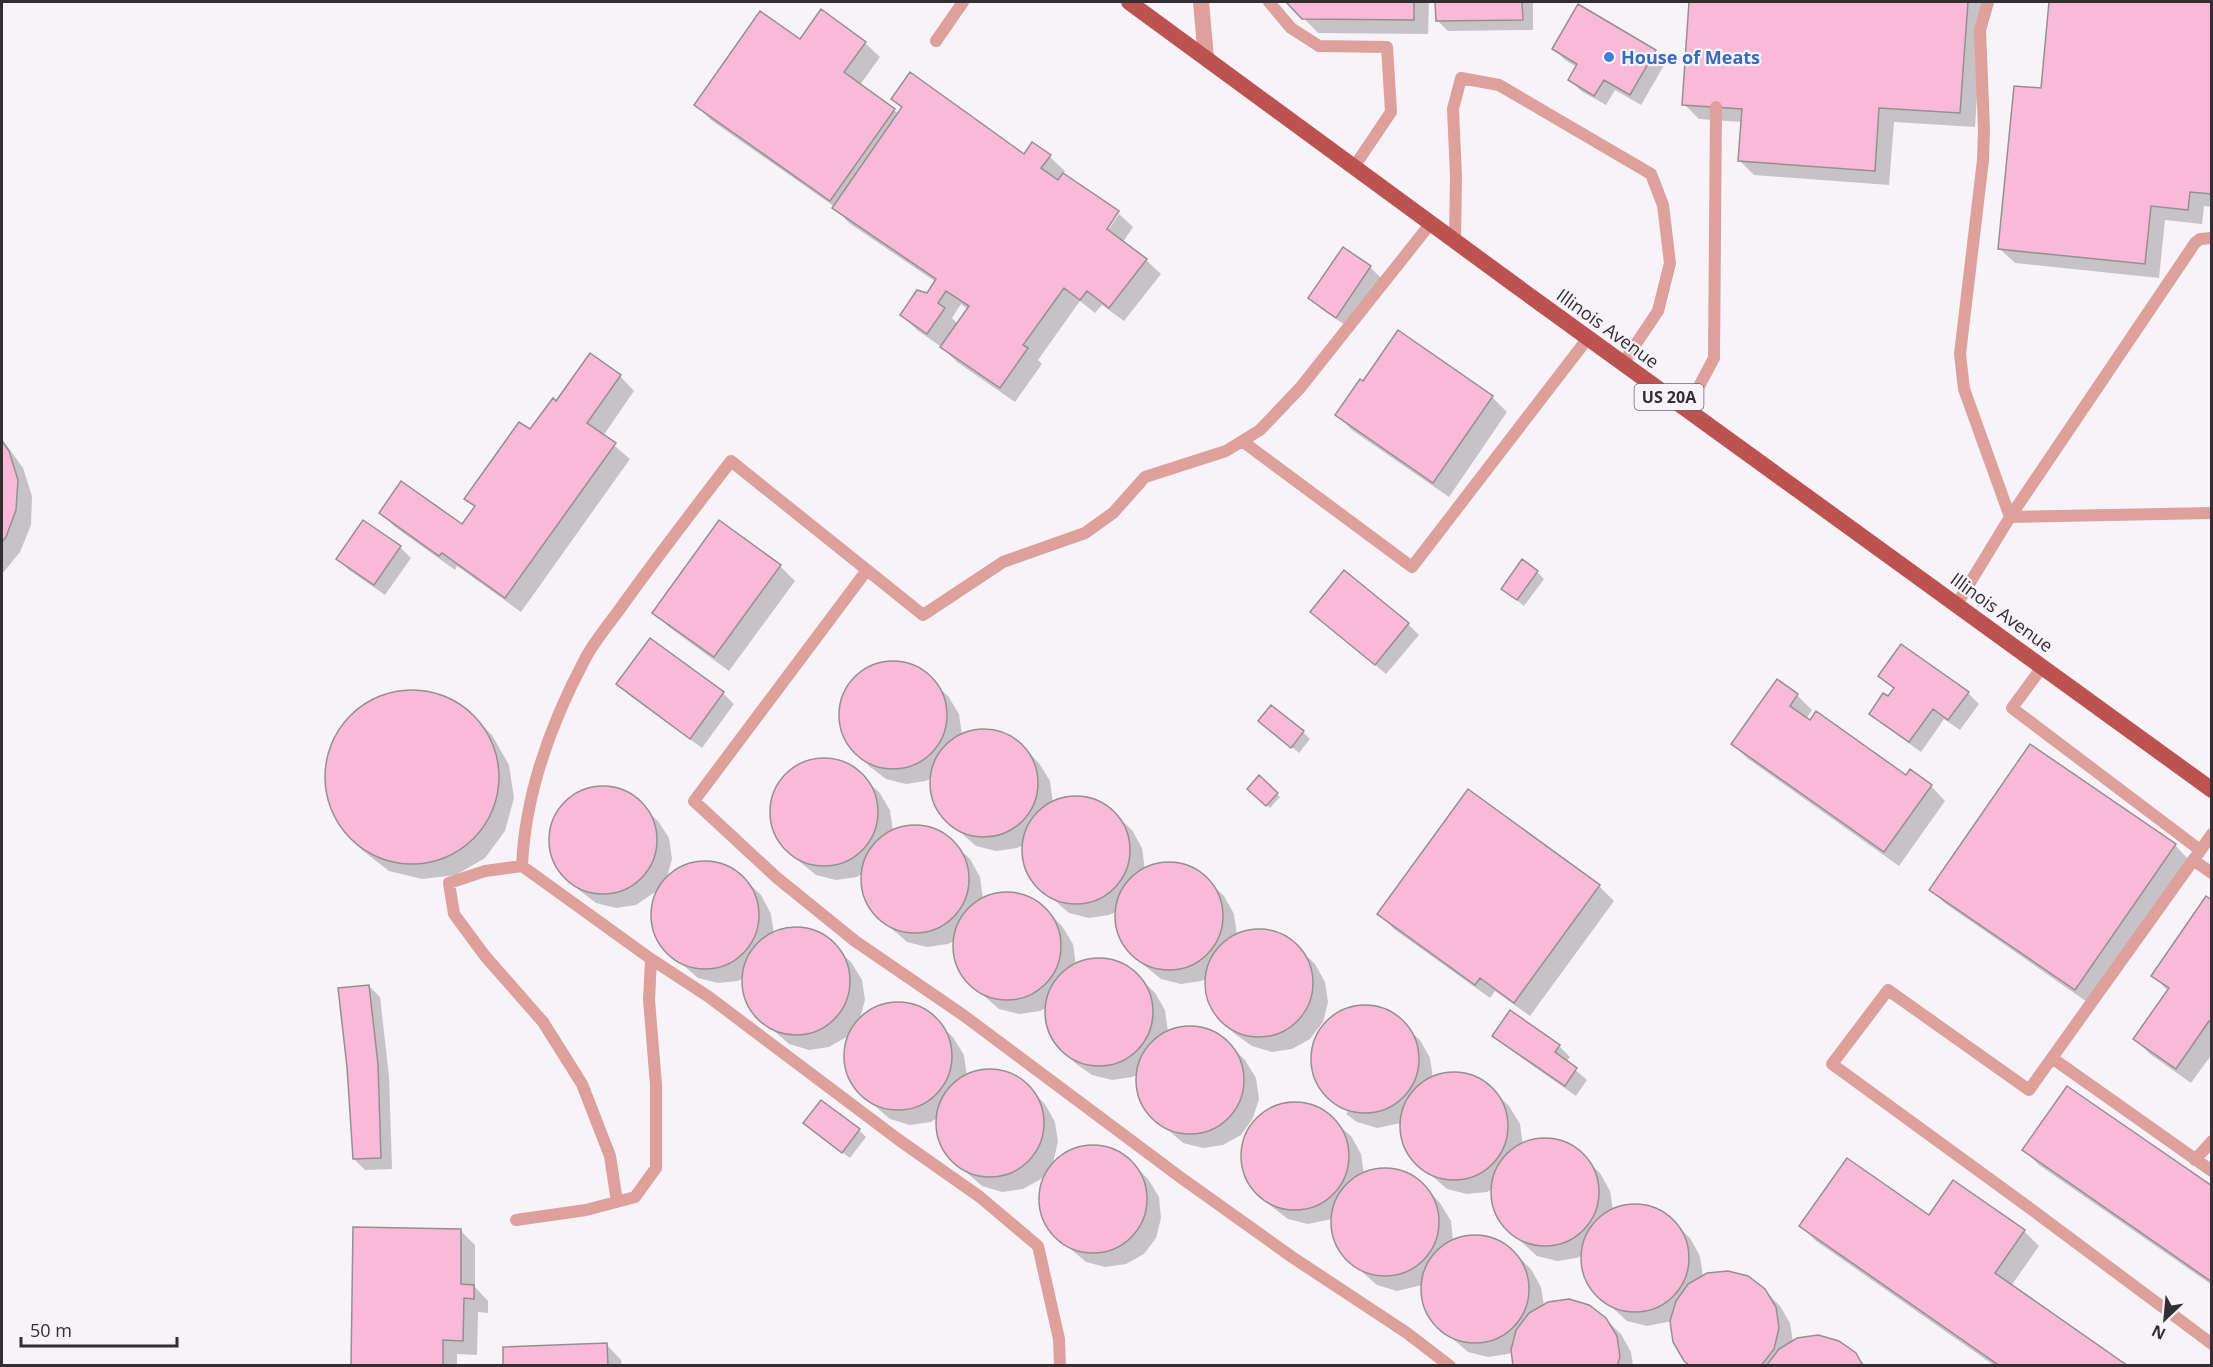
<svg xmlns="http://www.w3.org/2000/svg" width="2213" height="1367" viewBox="0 0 2213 1367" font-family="'Open Sans',sans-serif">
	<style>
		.shadow { fill: #0003; fill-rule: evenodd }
		.building { fill: #f9bad7; stroke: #958f92; stroke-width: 1.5 }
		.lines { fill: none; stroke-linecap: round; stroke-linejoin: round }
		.service { stroke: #dda09b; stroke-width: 12 }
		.minor { stroke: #dda09b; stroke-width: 16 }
		.primary { stroke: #bd5351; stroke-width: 16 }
		.shop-dot { fill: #3f7fe0; stroke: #f8f3f8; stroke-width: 2 }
		.labels { text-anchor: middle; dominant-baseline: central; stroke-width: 4.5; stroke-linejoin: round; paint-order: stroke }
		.shield { fill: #f8f3f8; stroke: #6d6a6d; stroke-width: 1.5 }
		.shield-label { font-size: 16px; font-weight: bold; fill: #312f31 }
		.shop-label { font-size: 18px; font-weight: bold; fill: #366cbe; stroke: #f8f3f8; text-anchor: start }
		.street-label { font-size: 18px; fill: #312f31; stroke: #f8f3f8 }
	</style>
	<rect width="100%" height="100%" fill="#f8f3f8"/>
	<path class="shadow" d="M 1288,2 L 1429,2 L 1428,34 L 1318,33 Z
		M 1437,2 L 1533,2 L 1533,30 L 1448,31 L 1437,20 Z
		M 1691,2 L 1983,2 L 1975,127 L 1894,122 L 1889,185 L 1754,175 L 1739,160 L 1742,122 L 1699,119 L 1684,104 Z
		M 2051,2 L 2212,2 L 2212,207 L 2204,206 L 2202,224 L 2165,220 L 2159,278 L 2015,263 L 2000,249 L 2042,90 Z
		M 800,41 L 865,43 L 880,57 L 860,85 L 899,114 L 903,109 L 893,99 L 1024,156 L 1033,144 L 1050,157 L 1065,171 L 1062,175 L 1119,213 L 1116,213 L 1102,235 L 1104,236 L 1119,214 L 1133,227 L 1123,242 L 1146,260 L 1161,274 L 1124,321 L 1102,305 L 1095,313 L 1080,301 L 1038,360 L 1042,364 L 1015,402 L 957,362 L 943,348 L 917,330 L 902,315 L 928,295 L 936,282 L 849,223 L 835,207 L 711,120 L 696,105 ZM 961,304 L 968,309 L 958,324 L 952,318 Z
		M 1554,49 L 1655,51 L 1666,62 L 1641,105 L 1615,90 L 1606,105 L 1581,91 L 1570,80 L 1577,67 L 1565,60 Z
		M 1370,267 L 1381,278 L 1348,327 L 1321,309 L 1310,298 Z
		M 1398,332 L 1492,397 L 1507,412 L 1449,497 L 1352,430 L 1337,415 L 1363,383 Z
		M 620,376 L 634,391 L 603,436 L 630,459 L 521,612 L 457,566 L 455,570 L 395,527 L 381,513 L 462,527 L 476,508 L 466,498 L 556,403 Z
		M 2,439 L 23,468 L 32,496 L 31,525 L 20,552 L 2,574 Z
		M 400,547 L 411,558 L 385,595 L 349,570 L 338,559 Z
		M 780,566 L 795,581 L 729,671 L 669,627 L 654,612 Z
		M 1537,572 L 1544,579 L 1524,606 L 1503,589 Z
		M 1312,612 L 1408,624 L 1419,635 L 1386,674 Z
		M 650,640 L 723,693 L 734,704 L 702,748 L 629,695 L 618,684 Z
		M 896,663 L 916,668 L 948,696 L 959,714 L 962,735 L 967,733 L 987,730 L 1007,735 L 1024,748 L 1039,763 L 1050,781 L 1053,803 L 1059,800 L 1079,797 L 1099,802 L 1116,815 L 1132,830 L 1142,848 L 1145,870 L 1151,866 L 1172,863 L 1192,868 L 1208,881 L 1224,896 L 1234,914 L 1237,936 L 1242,933 L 1263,931 L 1282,936 L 1299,949 L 1315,964 L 1325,982 L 1328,1002 L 1323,1022 L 1310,1039 L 1292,1049 L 1272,1052 L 1252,1046 L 1235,1034 L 1220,1019 L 1209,1000 L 1206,979 L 1201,981 L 1181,984 L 1161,979 L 1145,966 L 1129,951 L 1119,933 L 1116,912 L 1109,915 L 1089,918 L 1069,913 L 1037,885 L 1026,867 L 1023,845 L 1017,848 L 996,851 L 976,846 L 944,818 L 934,800 L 931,778 L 926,781 L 906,784 L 886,779 L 869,766 L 854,750 L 843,733 L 840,712 L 846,692 L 858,676 L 876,666 Z
		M 1880,676 L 1968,693 L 1979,704 L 1960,730 L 1944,719 L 1921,752 L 1882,724 L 1871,714 L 1888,698 L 1895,690 Z
		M 1777,681 L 1798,696 L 1812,710 L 1806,719 L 1906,777 L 1931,786 L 1945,801 L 1899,866 L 1747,758 L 1733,744 Z
		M 417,691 L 450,699 L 477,720 L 492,735 L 509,765 L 514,798 L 505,831 L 485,858 L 456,875 L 422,879 L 389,871 L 362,850 L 347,834 L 330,805 L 325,772 L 333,739 L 354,712 L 383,695 Z
		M 1260,721 L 1303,732 L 1310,739 L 1299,753 Z
		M 827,759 L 847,764 L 879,792 L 890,810 L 893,831 L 897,829 L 918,826 L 938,831 L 954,844 L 970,859 L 980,877 L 983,899 L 990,896 L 1010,893 L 1030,898 L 1047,911 L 1062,926 L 1073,944 L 1076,966 L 1082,962 L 1102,959 L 1122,964 L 1139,977 L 1155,993 L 1165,1010 L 1168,1032 L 1173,1030 L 1193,1027 L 1213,1032 L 1230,1045 L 1245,1060 L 1256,1078 L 1259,1099 L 1253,1118 L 1241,1135 L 1223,1145 L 1203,1148 L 1183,1143 L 1150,1114 L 1140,1097 L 1137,1075 L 1132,1077 L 1112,1080 L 1092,1075 L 1075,1063 L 1060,1047 L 1049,1029 L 1046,1008 L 1040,1011 L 1019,1014 L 999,1009 L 967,981 L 957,963 L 954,941 L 948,944 L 927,947 L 907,942 L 875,914 L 864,896 L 862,874 L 857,877 L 836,880 L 816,875 L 800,862 L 784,847 L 774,829 L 771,808 L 776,788 L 789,772 L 807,761 Z
		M 1259,778 L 1280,797 L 1270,808 L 1249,789 Z
		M 606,787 L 626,792 L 658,821 L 669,838 L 672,859 L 666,881 L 670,875 L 688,865 L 709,862 L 729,868 L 745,880 L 761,895 L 771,914 L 774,934 L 779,931 L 799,929 L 819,934 L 851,962 L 862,980 L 865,1000 L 860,1018 L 881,1006 L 901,1004 L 921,1009 L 953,1037 L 964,1055 L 967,1077 L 972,1073 L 993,1071 L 1013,1076 L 1030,1089 L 1045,1104 L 1055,1122 L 1058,1142 L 1052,1167 L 1058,1159 L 1076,1149 L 1096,1146 L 1116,1151 L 1133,1164 L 1148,1179 L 1159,1197 L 1161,1218 L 1156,1238 L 1144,1254 L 1126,1264 L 1105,1267 L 1086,1262 L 1053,1234 L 1043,1216 L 1040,1195 L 1047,1171 L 1041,1179 L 1023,1189 L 1002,1192 L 982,1186 L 950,1158 L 940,1140 L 937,1118 L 931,1122 L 910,1125 L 890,1119 L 858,1091 L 848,1073 L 845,1053 L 850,1035 L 829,1047 L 809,1050 L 789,1044 L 757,1016 L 746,998 L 743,978 L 738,981 L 718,983 L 698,978 L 666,950 L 655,932 L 653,912 L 658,890 L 636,905 L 616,908 L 596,903 L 579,890 L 564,875 L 553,857 L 550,836 L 556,817 L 568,800 L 586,790 Z
		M 2175,845 L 2189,860 L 2090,1004 L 1946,904 L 1931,890 Z
		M 1599,886 L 1614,901 L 1530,1016 L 1495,991 L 1490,998 L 1394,929 L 1379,914 Z
		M 2212,902 L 2212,1054 L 2191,1083 L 2150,1054 L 2135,1039 L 2168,991 L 2153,975 Z
		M 369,986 L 380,997 L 389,1076 L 392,1169 L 365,1170 L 354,1159 Z
		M 1368,1007 L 1388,1012 L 1420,1040 L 1430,1058 L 1433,1078 L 1457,1073 L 1477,1078 L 1494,1091 L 1509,1106 L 1520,1124 L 1523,1145 L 1527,1142 L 1548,1140 L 1568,1145 L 1584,1158 L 1600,1173 L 1610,1191 L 1613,1210 L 1617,1208 L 1638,1205 L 1658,1210 L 1674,1223 L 1690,1238 L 1700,1256 L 1703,1277 L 1764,1290 L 1780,1306 L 1790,1323 L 1793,1342 L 1855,1355 L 1866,1366 L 1691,1366 L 1672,1321 L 1647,1326 L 1627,1321 L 1595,1292 L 1585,1275 L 1582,1255 L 1577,1258 L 1557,1261 L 1537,1256 L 1505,1227 L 1494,1209 L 1492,1189 L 1487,1192 L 1467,1194 L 1447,1189 L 1415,1161 L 1404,1143 L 1401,1123 L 1377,1128 L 1357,1122 L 1346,1114 L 1348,1112 L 1334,1101 L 1334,1103 L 1325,1094 L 1315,1076 L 1312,1056 L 1317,1036 L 1330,1020 L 1347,1009 Z
		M 1494,1035 L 1559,1046 L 1570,1057 L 1566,1062 L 1587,1080 L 1576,1096 L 1505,1046 Z
		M 1299,1103 L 1319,1108 L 1351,1136 L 1361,1154 L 1364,1174 L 1388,1169 L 1408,1174 L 1425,1187 L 1440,1203 L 1451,1221 L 1453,1241 L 1458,1239 L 1478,1236 L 1498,1241 L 1515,1254 L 1531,1269 L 1541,1287 L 1544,1306 L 1605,1319 L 1621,1334 L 1631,1352 L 1633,1366 L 1515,1366 L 1513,1352 L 1508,1354 L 1488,1357 L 1468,1352 L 1436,1324 L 1425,1306 L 1422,1285 L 1397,1291 L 1377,1285 L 1345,1257 L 1335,1239 L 1332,1219 L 1308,1224 L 1288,1219 L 1271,1206 L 1256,1191 L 1246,1173 L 1243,1152 L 1248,1132 L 1260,1116 L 1278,1106 Z
		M 812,1130 L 859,1130 L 866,1137 L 850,1158 Z
		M 2024,1150 L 2212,1188 L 2212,1285 L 2039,1165 Z
		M 1929,1217 L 2024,1231 L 2039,1246 L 2011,1286 L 2126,1366 L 1995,1366 L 1816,1241 L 1801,1226 Z
		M 461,1231 L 475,1245 L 475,1287 L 488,1301 L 488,1313 L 478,1312 L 477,1355 L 457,1354 L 457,1366 L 352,1366 Z
		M 607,1345 L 621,1360 L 622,1366 L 505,1366 Z"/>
	<path class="building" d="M 1286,2 L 1414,2 L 1414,20 L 1302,19 Z
		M 1435,2 L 1522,2 L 1523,20 L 1436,21 Z
		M 1689,2 L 1968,2 L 1960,113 L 1879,108 L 1875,171 L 1738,161 L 1742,109 L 1682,105 Z
		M 2049,2 L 2212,2 L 2212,194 L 2190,192 L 2188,210 L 2151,206 L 2145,264 L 1998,249 L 2014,86 L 2041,88 Z
		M 1578,4 L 1656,50 L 1630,95 L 1604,80 L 1594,96 L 1568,80 L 1577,64 L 1552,49 Z
		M 821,9 L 866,42 L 844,72 L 895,109 L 830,201 L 694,105 L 760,11 L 800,39 Z
		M 910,72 L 1024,154 L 1032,142 L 1051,155 L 1041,168 L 1058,180 L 1063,173 L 1119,211 L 1107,229 L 1147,259 L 1109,308 L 1087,291 L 1080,300 L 1064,288 L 1023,345 L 1028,348 L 1000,388 L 940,347 L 969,306 L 946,291 L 938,303 L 945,308 L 927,334 L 900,315 L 917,290 L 927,293 L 936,279 L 832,208 L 902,107 L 891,99 Z
		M 1343,247 L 1371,266 L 1336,318 L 1308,298 Z
		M 1398,330 L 1493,396 L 1433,483 L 1335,415 L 1360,379 L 1363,381 Z
		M 590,353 L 621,375 L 587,423 L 616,443 L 505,598 L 442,553 L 439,556 L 379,513 L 401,481 L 462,524 L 475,506 L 464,499 L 519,422 L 530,429 L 553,398 L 556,401 Z
		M 2,441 L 9,451 L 18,480 L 16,510 L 6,537 L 2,542 Z
		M 363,520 L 401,546 L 374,585 L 336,559 Z
		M 719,520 L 781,565 L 714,657 L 652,613 Z
		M 1522,559 L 1538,571 L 1517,600 L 1501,589 Z
		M 1344,570 L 1409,623 L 1375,665 L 1310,612 Z
		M 650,638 L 724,692 L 690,739 L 616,684 Z
		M 1901,644 L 1969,692 L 1948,720 L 1933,709 L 1909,742 L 1869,714 L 1883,693 L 1888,696 L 1894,688 L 1878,676 Z
		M839 715a54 54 0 1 1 108 0a54 54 0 1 1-108 0Z
		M 1777,679 L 1798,694 L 1790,706 L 1810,720 L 1816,711 L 1906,775 L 1910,769 L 1932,785 L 1884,852 L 1731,744 Z
		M325 777a87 87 0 1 1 174 0a87 87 0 1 1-174 0Z
		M 1271,705 L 1304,731 L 1291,748 L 1258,721 Z
		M930 783a54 54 0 1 1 108 0a54 54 0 1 1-108 0Z
		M 2030,744 L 2176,844 L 2075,990 L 1929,890 Z
		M770 812a54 54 0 1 1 108 0a54 54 0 1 1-108 0Z
		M 1259,775 L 1278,793 L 1266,806 L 1247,789 Z
		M549 840a54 54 0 1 1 108 0a54 54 0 1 1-108 0Z
		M 1468,789 L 1600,885 L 1514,1003 L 1480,978 L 1475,985 L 1377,914 Z
		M1022 850a54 54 0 1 1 108 0a54 54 0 1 1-108 0Z
		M861 879a54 54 0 1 1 108 0a54 54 0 1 1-108 0Z
		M651 915a54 54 0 1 1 108 0a54 54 0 1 1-108 0Z
		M1115 916a54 54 0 1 1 108 0a54 54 0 1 1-108 0Z
		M953 946a54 54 0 1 1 108 0a54 54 0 1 1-108 0Z
		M 2206,896 L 2212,900 L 2212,1022 L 2209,1021 L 2176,1069 L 2133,1039 L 2169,988 L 2151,976 Z
		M742 981a54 54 0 1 1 108 0a54 54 0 1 1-108 0Z
		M1205 983a54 54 0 1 1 108 0a54 54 0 1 1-108 0Z
		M1045 1012a54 54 0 1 1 108 0a54 54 0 1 1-108 0Z
		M 369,985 L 378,1064 L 381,1158 L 353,1159 L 347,1067 L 338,988 Z
		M844 1056a54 54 0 1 1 108 0a54 54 0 1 1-108 0Z
		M1311 1059a54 54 0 1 1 108 0a54 54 0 1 1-108 0Z
		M 1510,1010 L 1560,1045 L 1555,1052 L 1577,1068 L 1565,1086 L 1492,1036 Z
		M1136 1080a54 54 0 1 1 108 0a54 54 0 1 1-108 0Z
		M936 1123a54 54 0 1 1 108 0a54 54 0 1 1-108 0Z
		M1400 1126a54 54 0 1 1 108 0a54 54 0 1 1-108 0Z
		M 2067,1086 L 2212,1186 L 2212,1282 L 2022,1150 Z
		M 821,1100 L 860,1129 L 842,1153 L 803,1123 Z
		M1241 1156a54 54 0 1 1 108 0a54 54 0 1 1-108 0Z
		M1491 1192a54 54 0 1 1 108 0a54 54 0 1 1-108 0Z
		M1039 1199a54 54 0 1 1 108 0a54 54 0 1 1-108 0Z
		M 1847,1158 L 1929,1215 L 1953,1180 L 2025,1230 L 1995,1273 L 2128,1366 L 2000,1366 L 1799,1226 Z
		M1331 1222a54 54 0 1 1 108 0a54 54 0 1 1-108 0Z
		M1581 1258a54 54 0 1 1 108 0a54 54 0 1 1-108 0Z
		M 353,1227 L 461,1229 L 461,1284 L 474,1285 L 474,1299 L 464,1298 L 463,1341 L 443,1340 L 443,1366 L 351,1366 Z
		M1421 1289a54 54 0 1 1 108 0a54 54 0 1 1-108 0Z
		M 1728,1271 L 1748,1276 L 1765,1289 L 1776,1307 L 1779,1328 L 1774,1349 L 1761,1366 L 1690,1366 L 1684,1361 L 1673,1342 L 1670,1321 L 1676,1301 L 1688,1284 L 1707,1273 Z
		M 1569,1299 L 1589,1305 L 1606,1318 L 1617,1336 L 1620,1357 L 1617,1366 L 1513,1366 L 1511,1350 L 1516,1330 L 1529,1313 L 1548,1302 Z
		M 1818,1335 L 1839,1341 L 1856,1353 L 1863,1366 L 1766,1366 L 1779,1349 L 1797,1338 Z
		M 607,1343 L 608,1366 L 503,1366 L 503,1347 Z"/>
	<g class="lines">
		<path class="service" d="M 1269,2 L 1291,28 L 1319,46 L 1387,47 L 1391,112 L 1354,167
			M 936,41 L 963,2
			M 1455,241 L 1456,176 L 1453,109 L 1461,78 L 1499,85 L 1651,174 L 1663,205 L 1670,263 L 1658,311 L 1623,363
			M 1687,409 L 1714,358 L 1716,107
			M 1242,441 L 1412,567 L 1588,338
			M 2010,517 L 2195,243 L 2200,239 L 2212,238
			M 2010,517 L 2212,513
			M 867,570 L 923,615 L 1003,562 L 1085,533 L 1113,513 L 1145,477 L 1226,451 L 1260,430 L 1300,388 L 1431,223
			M 1957,604 L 2010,517 L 1964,389 L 1960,354 L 1983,160 L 1984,130 L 1980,30 L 1988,2
			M 2043,666 L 2012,708 L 2200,850
			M 2212,834 L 2029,1090 L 1888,990 L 1832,1064 L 2035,1212 L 2212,1344
			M 2193,860 L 2212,873
			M 522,866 L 485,871 L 449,883 L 454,914 L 485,956 L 543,1022 L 582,1084 L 610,1156 L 617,1202
			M 2052,1058 L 2212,1171
			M 2195,1160 L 2212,1141
			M 516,1220 L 586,1210 L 635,1197 L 656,1168 L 656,1085 L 649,1000 L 651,959
			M 1060,1366 L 1059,1339 L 1038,1246 L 980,1197 L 899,1140 L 709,997 L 651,959 L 522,866 C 525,794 551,723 585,659 C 595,640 610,623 622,606 C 657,557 694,509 731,461 L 867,570 L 694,801 L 776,877 L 855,941 L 963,1015 L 1180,1177 L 1292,1257 L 1407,1333 L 1450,1366"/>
		<path class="minor" d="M 1201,2 L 1206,58"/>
		<path class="primary" d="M 1129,2 L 1515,285 L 2212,790"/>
	</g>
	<circle class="shop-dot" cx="1609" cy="57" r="6"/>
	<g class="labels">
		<rect class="shield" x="1634.5" y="384" width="69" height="26" rx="4.5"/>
		<g class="shield-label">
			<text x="1669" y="397">US 20A</text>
		</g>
		<g class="shop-label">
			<text x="1621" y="57">House of Meats</text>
		</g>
		<g class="street-label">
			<text transform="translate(1608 328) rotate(36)">Illinois Avenue</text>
			<text transform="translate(2002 612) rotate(36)">Illinois Avenue</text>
		</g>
	</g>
	<rect width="2213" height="1367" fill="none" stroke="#312f31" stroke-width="6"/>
	<g transform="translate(2165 1319) rotate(206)" stroke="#f8f3f8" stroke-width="4.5" paint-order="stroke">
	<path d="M0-4.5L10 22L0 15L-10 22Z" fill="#312f31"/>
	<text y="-9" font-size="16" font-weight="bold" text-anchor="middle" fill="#312f31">N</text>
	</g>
	<path d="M21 1337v9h156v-9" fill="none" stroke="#312f31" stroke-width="3"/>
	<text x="30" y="1337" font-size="18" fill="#312f31" stroke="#f8f3f8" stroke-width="4.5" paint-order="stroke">50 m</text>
</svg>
